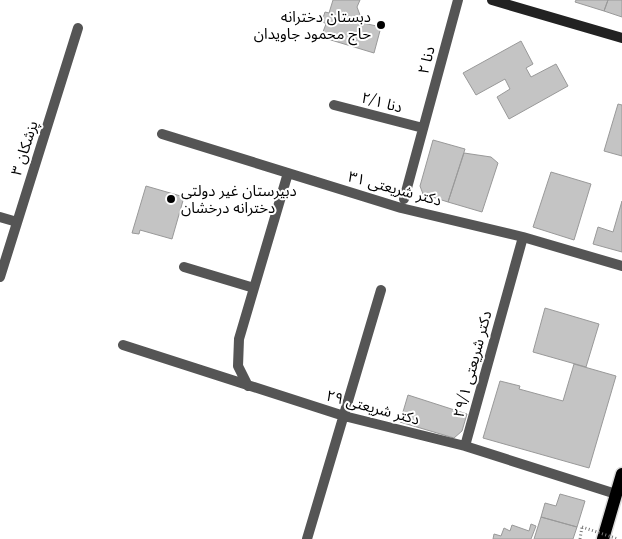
<svg xmlns="http://www.w3.org/2000/svg" width="622" height="539" viewBox="0 0 622 539" font-family="Montserrat,'Noto Sans Arabic',sans-serif">
	<style>
		.building { fill: #c4c4c4; stroke: #999 }
		.lines { fill: none; stroke-linecap: round; stroke-linejoin: round }
		.primary-casing { stroke: #dbdbdb; stroke-width: 15 }
		.path { stroke: #777; stroke-width: 3; stroke-dasharray: 1 2.5; stroke-linecap: butt }
		.street { stroke: #555; stroke-width: 10 }
		.secondary { stroke: #222; stroke-width: 10 }
		.primary { stroke: #000; stroke-width: 12 }
		.path-bridge { stroke: #777; stroke-width: 3; stroke-dasharray: 1 2.5; stroke-linecap: butt }
		.poi-dot { fill: #000; stroke: #fff; stroke-width: 2 }
		.labels { text-anchor: middle; dominant-baseline: central; stroke-width: 4; stroke-linejoin: round; paint-order: stroke }
		.poi-label { font-size: 15px; fill: #000; stroke: #fff; text-anchor: end }
		.street-label { font-size: 15px; fill: #000; stroke: #fff }
	</style>
	<rect width="100%" height="100%" fill="#fff"/>
	<path class="building" d="M 333,0 L 360,0 L 357,7 L 363,23 L 381,27 L 374,53 L 321,37 L 326,24 L 322,21 L 325,12 L 329,13 Z
		M 576,0 L 608,0 L 604,11 L 575,2 Z
		M 608,0 L 622,0 L 622,17 L 604,11 Z
		M 521,41 L 533,64 L 526,68 L 531,77 L 556,64 L 568,86 L 509,119 L 497,97 L 510,89 L 505,79 L 476,95 L 463,73 Z
		M 618,104 L 622,105 L 622,156 L 604,151 Z
		M 433,140 L 465,149 L 448,202 L 423,194 L 420,186 Z
		M 464,153 L 491,157 L 498,163 L 482,212 L 448,202 Z
		M 551,172 L 591,184 L 574,240 L 533,227 Z
		M 146,186 L 184,197 L 172,239 L 140,230 L 139,234 L 132,233 Z
		M 622,201 L 622,252 L 593,244 L 598,227 L 613,232 Z
		M 545,308 L 599,324 L 586,367 L 533,352 Z
		M 574,364 L 616,376 L 589,468 L 483,438 L 500,381 L 520,386 L 519,389 L 563,401 Z
		M 408,395 L 467,414 L 462,431 L 454,438 L 400,422 Z
		M 560,494 L 585,501 L 577,527 L 541,517 L 545,503 L 556,506 Z
		M 541,517 L 577,527 L 573,539 L 534,539 Z
		M 531,524 L 536,526 L 531,539 L 493,539 L 494,534 L 501,536 L 504,528 L 510,531 L 512,525 L 529,531 Z"/>
	<g class="lines">
		<g class="primary-casing">
			<path id="primary" d="M 603,539 L 622,474"/>
		</g>
		<path class="path" d="M 580,539 L 582,527"/>
		<path class="street" d="M 334,105 L 423,128
			M 162,134 L 401,208 L 523,237 L 622,266
			M 404,199 L 458,0
			M 0,217 L 17,222
			M 184,267 L 254,288
			M 0,277 L 78,28
			M 123,345 L 344,416 L 465,446 L 616,494
			M 248,386 L 238,366 L 239,339 L 288,173
			M 465,446 L 523,237
			M 307,539 L 381,290"/>
		<path class="secondary" d="M 492,0 L 622,38"/>
		<use href="#primary" class="primary"/>
		<path class="path-bridge" d="M 582,527 L 618,539"/>
	</g>
	<g class="poi-dot">
		<circle cx="381" cy="25" r="5"/>
		<circle cx="171" cy="199" r="5"/>
	</g>
	<g class="labels">
		<g class="poi-label">
			<text x="371" y="16">دبستان دخترانه<tspan x="371" dy="17">حاج محمود جاویدان</tspan></text>
			<text x="181" y="190" text-anchor="start">دبیرستان غیر دولتی<tspan x="181" dy="17">دخترانه درخشان</tspan></text>
		</g>
		<g class="street-label">
			<text transform="translate(426 60) rotate(-75)">۲ دنا</text>
			<text transform="translate(382 102) rotate(15)">۲/۱ دنا</text>
			<text transform="translate(24 148) rotate(-72)">۳ پزشکان</text>
			<text transform="translate(395 188) rotate(15)">۳۱ دکتر شریعتی</text>
			<text transform="translate(472 364) rotate(-75)">۲۹/۱ دکتر شریعتی</text>
			<text transform="translate(373 407) rotate(15)">۲۹ دکتر شریعتی</text>
		</g>
	</g>
</svg>
